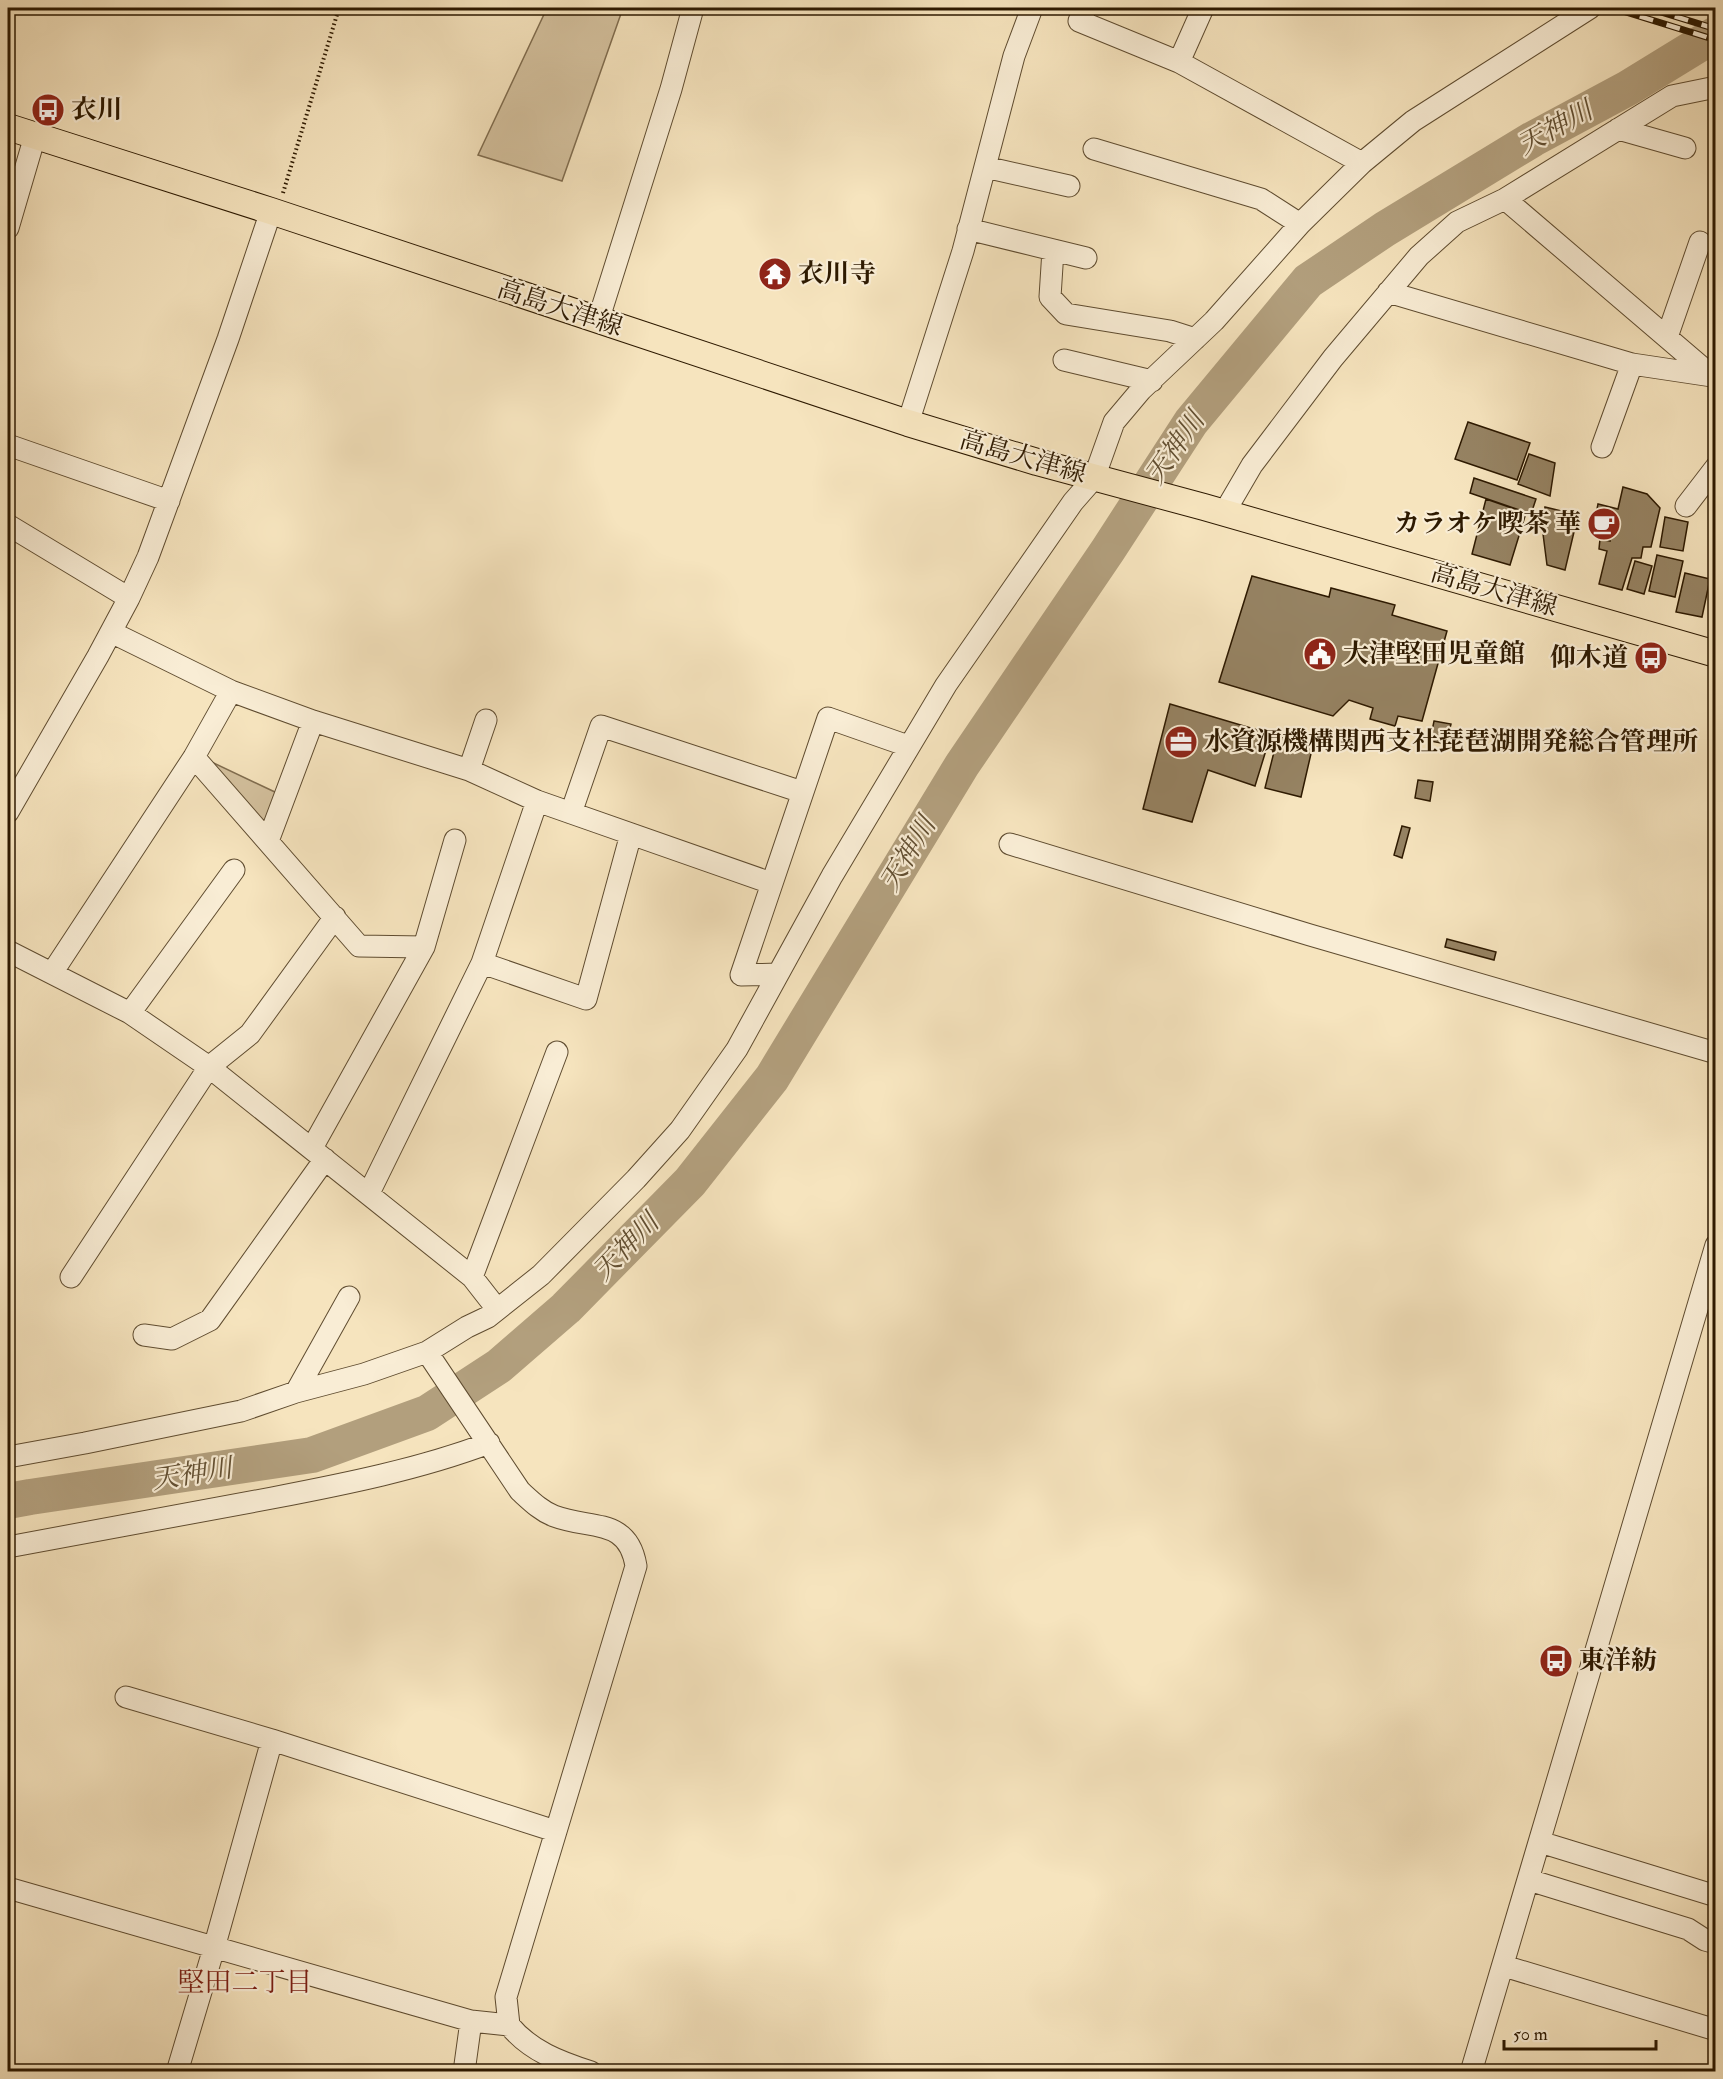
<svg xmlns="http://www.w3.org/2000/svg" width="1723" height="2079" viewBox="0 0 1723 2079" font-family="'IM FELL Double Pica','Noto Serif JP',serif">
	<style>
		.green { fill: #d4c19e; stroke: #806d4f; stroke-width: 1.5 }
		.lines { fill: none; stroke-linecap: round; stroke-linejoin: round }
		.river { stroke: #b29f7d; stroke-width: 36 }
		.building { fill: #968363; stroke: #2d1900; stroke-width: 1.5 }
		.minor-casing { stroke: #5f4c30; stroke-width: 23 }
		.major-casing { stroke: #2d1900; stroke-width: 28 }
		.path { stroke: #2d1900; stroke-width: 4; stroke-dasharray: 1.5 3; stroke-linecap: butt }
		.minor { stroke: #f9edd5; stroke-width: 21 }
		.major { stroke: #f6e4be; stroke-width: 26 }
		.rail-casing { stroke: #2d1900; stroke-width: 7 }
		.rail { stroke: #f9edd5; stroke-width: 4.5; stroke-dasharray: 14; stroke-linecap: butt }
		.labels { text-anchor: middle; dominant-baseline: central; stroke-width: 4.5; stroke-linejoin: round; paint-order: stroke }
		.poi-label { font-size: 26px; font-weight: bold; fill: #2d1900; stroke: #f9edd5; text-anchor: start }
		.street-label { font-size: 26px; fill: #2d1900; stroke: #f9edd5 }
		.water-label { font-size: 27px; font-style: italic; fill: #624f32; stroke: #f9edd5 }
		.neighbourhood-label { font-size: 27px; fill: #7a1f14; stroke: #f9edd5 }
	</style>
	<rect width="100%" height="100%" fill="#f6e4be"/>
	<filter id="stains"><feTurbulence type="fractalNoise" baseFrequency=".00333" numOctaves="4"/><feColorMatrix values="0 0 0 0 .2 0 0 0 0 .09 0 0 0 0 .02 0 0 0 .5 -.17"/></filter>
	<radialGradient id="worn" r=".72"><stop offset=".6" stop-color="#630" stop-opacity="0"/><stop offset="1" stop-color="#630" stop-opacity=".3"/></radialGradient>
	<path class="green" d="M 547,8 L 623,8 L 562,181 L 478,155 Z
		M 201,757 L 277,793 L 266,828 Z"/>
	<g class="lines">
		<path class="river" d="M 8,1501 L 30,1497 L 312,1455 L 427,1413 L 499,1366 L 566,1308 L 690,1182 L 772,1078 L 962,765 L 1108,550 L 1191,422 L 1308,281 L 1385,229 L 1533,139 L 1628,88 L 1716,34"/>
	</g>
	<path class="building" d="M 1468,422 L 1530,443 L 1517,480 L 1455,459 Z
		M 1529,454 L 1555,463 L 1550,496 L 1518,484 Z
		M 1474,478 L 1536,499 L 1531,514 L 1470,493 Z
		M 1623,487 L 1647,494 L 1660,508 L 1651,547 L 1643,547 L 1641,558 L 1632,558 L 1622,590 L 1599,584 L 1607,551 L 1599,549 L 1600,539 L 1610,541 L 1610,538 L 1592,534 L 1598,504 L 1618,509 Z
		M 1486,499 L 1526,513 L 1510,565 L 1472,554 Z
		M 1545,507 L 1578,515 L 1565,570 L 1547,565 L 1542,526 Z
		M 1665,517 L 1688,522 L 1683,551 L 1660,547 Z
		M 1657,555 L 1683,561 L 1675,597 L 1649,591 Z
		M 1635,561 L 1652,566 L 1644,594 L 1627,589 Z
		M 1685,573 L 1710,579 L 1702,617 L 1676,612 Z
		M 1252,576 L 1329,597 L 1331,588 L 1395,605 L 1392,615 L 1447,631 L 1422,721 L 1398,716 L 1395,726 L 1370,719 L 1373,708 L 1349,700 L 1333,716 L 1219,682 Z
		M 1716,583 L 1716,612 L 1709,610 Z
		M 1170,704 L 1271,734 L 1255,786 L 1208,770 L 1192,822 L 1143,809 Z
		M 1434,721 L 1451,724 L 1446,744 L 1430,741 Z
		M 1278,736 L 1313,745 L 1301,797 L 1265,788 Z
		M 1418,780 L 1433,782 L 1430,801 L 1415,798 Z
		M 1402,826 L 1410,828 L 1402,858 L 1394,855 Z
		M 1447,939 L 1496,952 L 1494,960 L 1445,947 Z"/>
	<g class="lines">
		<g class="minor-casing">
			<path id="minor" d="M 1086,8 L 1079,21 L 1179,62 L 1362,163
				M 1179,62 L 1203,8
				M 1618,129 L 1685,148
				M 1094,149 L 1261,199 L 1300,224
				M 985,167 L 1069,186
				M 1505,199 L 1712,376
				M 8,228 L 35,136
				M 968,229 L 1086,258
				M 1053,250 L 1050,297 L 1066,314 L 1170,331 L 1195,339
				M 1388,292 L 1632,364 L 1712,376
				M 598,321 L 671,89 L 693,8
				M 1667,337 L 1700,242
				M 1064,360 L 1152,381
				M 908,423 L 963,251 L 1014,56 L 1032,8
				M 8,445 L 169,501
				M 1602,447 L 1632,364
				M 1686,506 L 1716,467
				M 1224,513 L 1252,465 L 1333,358 L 1419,256 L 1457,222 L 1505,199 L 1672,96 L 1716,87
				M 8,525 L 129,598
				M 111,632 L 231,691 L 313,721 L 469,770 L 537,801 L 771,883
				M 194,757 L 359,946 L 424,947 L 312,1148
				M 469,770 L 486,720
				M 8,812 L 98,656 L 129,598 L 148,557 L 228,339 L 271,211
				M 571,813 L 601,726 L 802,792
				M 268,841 L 313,721
				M 1010,844 L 1310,935 L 1716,1053
				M 424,947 L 455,840
				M 8,951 L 130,1013 L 209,1067 L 472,1277 L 497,1309
				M 482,963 L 586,999 L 631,834
				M 52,973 L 194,757 L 231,691
				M 778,974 L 741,975 L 828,718 L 908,746
				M 130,1013 L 234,870
				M 369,1193 L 482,963 L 537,801
				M 71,1277 L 209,1067 L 250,1034 L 335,917
				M 472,1277 L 557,1052
				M 144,1335 L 172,1339 L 210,1320 L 325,1159
				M 296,1392 L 349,1297
				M 8,1457 L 85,1443 L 241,1411 L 296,1392 L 364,1374 L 427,1352 L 467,1327 L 488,1317 L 541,1275 L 636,1179 L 680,1130 L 737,1049 L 832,876 L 946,685 L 1073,502 L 1094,478 L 1114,422 L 1141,390 L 1214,321 L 1300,224 L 1362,163 L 1413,121 L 1590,8
				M 8,1547 C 96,1531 184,1515 272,1498 C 345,1484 420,1469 489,1443
				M 126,1697 L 272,1740 L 555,1831
				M 1540,1842 L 1716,1896
				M 1529,1880 L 1688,1929 L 1705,1940 L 1716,1943
				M 8,1888 L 471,2021 L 509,2025 L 506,1997 L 636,1566 C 628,1517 591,1530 554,1516 C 541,1511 531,1501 520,1491 L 427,1352
				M 1504,1966 L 1716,2030
				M 509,2025 C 530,2051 560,2062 591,2072
				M 177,2072 L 214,1948 L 272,1740
				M 464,2072 L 471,2021
				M 1471,2072 L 1716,1245"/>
		</g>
		<g class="major-casing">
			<path id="major" d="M 8,127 L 271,211 L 908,423 L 1037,462 L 1204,507 L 1716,654"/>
		</g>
		<path class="path" d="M 283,193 L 339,8"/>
		<use href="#minor" class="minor"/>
		<use href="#major" class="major"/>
		<g class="rail-casing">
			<path id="rail" d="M 1613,8 L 1716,40
				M 1648,8 L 1716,29"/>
		</g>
		<use href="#rail" class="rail"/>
	</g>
	<defs>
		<g id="bus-disc" transform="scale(1.725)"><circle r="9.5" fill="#8f2418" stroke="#f9edd5"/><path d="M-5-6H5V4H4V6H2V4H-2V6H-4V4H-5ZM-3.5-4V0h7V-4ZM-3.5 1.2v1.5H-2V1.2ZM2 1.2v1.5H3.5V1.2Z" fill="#fff"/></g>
		<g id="temple-disc" transform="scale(1.725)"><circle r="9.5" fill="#8f2418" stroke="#f9edd5"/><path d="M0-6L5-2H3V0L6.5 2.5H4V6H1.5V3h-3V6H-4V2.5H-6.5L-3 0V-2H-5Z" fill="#fff"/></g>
		<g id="cafe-disc" transform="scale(1.725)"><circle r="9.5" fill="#8f2418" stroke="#f9edd5"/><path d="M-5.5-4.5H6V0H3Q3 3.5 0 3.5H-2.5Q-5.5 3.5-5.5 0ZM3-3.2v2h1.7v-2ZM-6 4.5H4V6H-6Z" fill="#fff"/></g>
		<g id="civic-disc" transform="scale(1.725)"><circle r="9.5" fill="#8f2418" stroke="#f9edd5"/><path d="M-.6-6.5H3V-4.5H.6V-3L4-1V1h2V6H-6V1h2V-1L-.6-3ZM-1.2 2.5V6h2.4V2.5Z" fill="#fff"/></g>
		<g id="office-disc" transform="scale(1.725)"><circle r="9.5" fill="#8f2418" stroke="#f9edd5"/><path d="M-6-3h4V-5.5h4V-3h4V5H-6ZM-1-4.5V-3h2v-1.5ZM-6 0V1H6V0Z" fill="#fff"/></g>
	</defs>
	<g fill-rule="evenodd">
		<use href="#bus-disc" x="48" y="110"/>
		<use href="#temple-disc" x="775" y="274"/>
		<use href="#cafe-disc" x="1604" y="524"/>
		<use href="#civic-disc" x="1320" y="654"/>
		<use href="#bus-disc" x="1651" y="658"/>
		<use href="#office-disc" x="1181" y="742"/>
		<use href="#bus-disc" x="1556" y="1661"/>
	</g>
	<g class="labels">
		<g class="poi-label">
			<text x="71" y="110">衣川</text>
			<text x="798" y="274">衣川寺</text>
			<text x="1581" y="524" text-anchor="end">カラオケ喫茶 華</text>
			<text x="1343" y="654">大津堅田児童館</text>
			<text x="1628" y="658" text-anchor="end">仰木道</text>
			<text x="1204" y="742">水資源機構関西支社琵琶湖開発総合管理所</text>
			<text x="1579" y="1661">東洋紡</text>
		</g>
		<g class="street-label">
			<text transform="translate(560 308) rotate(18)">高島大津線</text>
			<text transform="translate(1023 457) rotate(16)">高島大津線</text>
			<text transform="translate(1494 590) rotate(16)">高島大津線</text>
		</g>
		<g class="water-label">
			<text transform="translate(1555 128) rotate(-29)">天神川</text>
			<text transform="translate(1175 448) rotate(-55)">天神川</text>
			<text transform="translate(908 854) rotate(-59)">天神川</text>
			<text transform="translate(626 1247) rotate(-46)">天神川</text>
			<text transform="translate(192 1474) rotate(-9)">天神川</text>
		</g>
		<g class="neighbourhood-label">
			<text x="245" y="1982">堅田二丁目</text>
		</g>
	</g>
	<rect width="1723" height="2079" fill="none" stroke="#f6e4be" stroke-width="30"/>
	<rect x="9" y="9" width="1705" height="2061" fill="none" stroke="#2d1900" stroke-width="3"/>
	<rect x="15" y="15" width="1693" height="2049" fill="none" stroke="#2d1900" stroke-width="1.5"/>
	<path d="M1504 2040v9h152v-9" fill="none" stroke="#2d1900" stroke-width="3"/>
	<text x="1513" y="2040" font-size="18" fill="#2d1900" stroke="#f9edd5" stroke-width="4.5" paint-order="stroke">50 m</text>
	<rect width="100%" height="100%" filter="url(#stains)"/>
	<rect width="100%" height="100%" fill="url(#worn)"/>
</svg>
